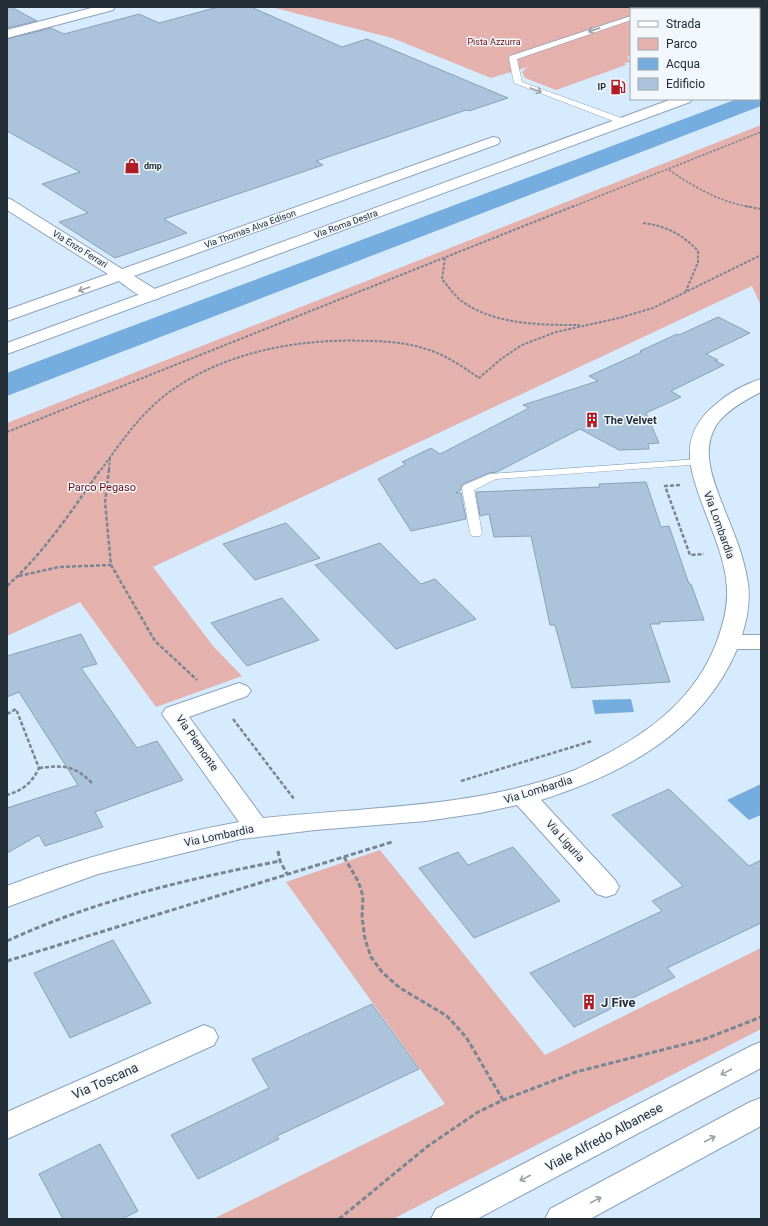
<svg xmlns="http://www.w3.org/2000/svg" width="768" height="1226" viewBox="0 0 768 1226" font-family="Roboto,sans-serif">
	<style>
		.green { fill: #e4b1ac }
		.water { fill: #75addf }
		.building { fill: #abc4db; stroke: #89a1b7 }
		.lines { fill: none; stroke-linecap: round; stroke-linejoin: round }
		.lane-casing { stroke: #8ca3ba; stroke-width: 1 }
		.street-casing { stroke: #8ca3ba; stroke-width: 2 }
		.secondary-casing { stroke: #8ca3ba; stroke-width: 2 }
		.primary-casing { stroke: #8ca3ba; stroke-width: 2 }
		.path-far3 { stroke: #788694; stroke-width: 1.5; stroke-dasharray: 2.5 1.5; stroke-linecap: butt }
		.path-far2 { stroke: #788694; stroke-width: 2; stroke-dasharray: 3 1.5; stroke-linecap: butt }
		.path-far1 { stroke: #788694; stroke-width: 2.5; stroke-dasharray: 4 2; stroke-linecap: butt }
		.path { stroke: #788694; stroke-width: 3; stroke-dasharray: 5 2.5; stroke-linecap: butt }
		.lane { fill: #fff; fill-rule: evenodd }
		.street { fill: #fff; fill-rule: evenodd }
		.secondary { fill: #fff; fill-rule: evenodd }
		.primary { fill: #fff; fill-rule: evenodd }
		.oneway { stroke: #9ca1a5 }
		.labels { text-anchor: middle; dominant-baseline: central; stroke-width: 3; stroke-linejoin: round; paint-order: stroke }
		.far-park-label { font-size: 9px; fill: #6a0f14; stroke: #f1f7fb }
		.far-poi-label { font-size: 9px; font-weight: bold; fill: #242e37; stroke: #f1f7fb; text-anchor: end }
		.far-street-label { font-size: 9px; fill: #242e37; stroke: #f1f7fb }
		.poi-label { font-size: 11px; font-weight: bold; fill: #242e37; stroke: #f1f7fb; text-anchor: start }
		.park-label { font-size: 11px; fill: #6a0f14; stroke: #f1f7fb }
		.street-label { font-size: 11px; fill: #242e37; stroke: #f1f7fb }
		.near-poi-label { font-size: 13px; font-weight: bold; fill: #242e37; stroke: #f1f7fb; text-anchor: start }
		.near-street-label { font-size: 13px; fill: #242e37; stroke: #f1f7fb }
	</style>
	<rect width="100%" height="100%" fill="#d7ebff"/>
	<path class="green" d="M 271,7 L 761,7 L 761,62 L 759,63 L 759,9 L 631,9 L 631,55 L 627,57 L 631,62 L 624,63 L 626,65 L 556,90 L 525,78 L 522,72 L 528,67 L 491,78 L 392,38 Z
		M 761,125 L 761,306 L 752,286 L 153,567 L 213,646 L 242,676 L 156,707 L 80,602 L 7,636 L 7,423 Z
		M 380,850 L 545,1055 L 761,948 L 761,1029 L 393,1219 L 213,1219 L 445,1104 L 286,882 Z"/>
	<path class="water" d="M 761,90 L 761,106 L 7,396 L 7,373 L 737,99 L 759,99 L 759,91 Z
		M 631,699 L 634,712 L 595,714 L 592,700 Z
		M 761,784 L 761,815 L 749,820 L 727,800 Z"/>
	<path class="building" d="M 7,7 L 11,7 L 37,21 L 7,28 Z
		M 218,7 L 251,7 L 342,47 L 367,39 L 508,98 L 469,111 L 466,110 L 316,161 L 323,165 L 164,219 L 187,233 L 115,258 L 59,222 L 88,213 L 42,184 L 80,172 L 7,131 L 7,39 L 51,28 L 64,34 L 139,14 L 159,23 Z
		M 718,317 L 750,333 L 706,354 L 718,360 L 715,361 L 724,365 L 671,391 L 681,397 L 646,413 L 659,443 L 648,444 L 649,449 L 619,450 L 580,429 L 497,472 L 489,473 L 463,484 L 461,487 L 461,490 L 456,493 L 461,493 L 466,519 L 411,531 L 378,479 L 406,464 L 402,462 L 431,448 L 440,454 L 529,408 L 523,405 L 598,381 L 589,376 L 642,352 L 640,351 L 677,334 L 679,335 Z
		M 646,482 L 661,527 L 669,526 L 689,584 L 691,584 L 704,620 L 659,622 L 660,624 L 650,624 L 670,682 L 572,688 L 555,625 L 550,625 L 531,536 L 494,537 L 489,514 L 480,516 L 476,492 L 600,487 L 599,484 Z
		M 286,523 L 320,558 L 255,580 L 223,544 Z
		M 380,543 L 421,584 L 435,579 L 476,619 L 396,649 L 315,565 Z
		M 282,598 L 319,640 L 247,666 L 211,623 Z
		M 81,634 L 97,664 L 81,668 L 137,748 L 157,741 L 183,780 L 95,812 L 103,827 L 45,846 L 39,835 L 7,853 L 7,808 L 78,785 L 19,692 L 7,697 L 7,656 Z
		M 669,789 L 749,866 L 761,860 L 761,923 L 667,968 L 675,977 L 574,1027 L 530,973 L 662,911 L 652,901 L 683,886 L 612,815 Z
		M 513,847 L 560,901 L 474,938 L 419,868 L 458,852 L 468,865 Z
		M 113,940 L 151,1003 L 70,1038 L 34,973 Z
		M 372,1004 L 419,1069 L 277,1136 L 279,1139 L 198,1179 L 171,1135 L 269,1088 L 252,1059 Z
		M 100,1144 L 138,1211 L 122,1219 L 63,1219 L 39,1174 Z"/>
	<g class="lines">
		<g class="lane-casing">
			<path id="lane" d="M 653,7 L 669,7 L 666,9 L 652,9 Z
				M 631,16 L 631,20 L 517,59 L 522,82 L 627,120 L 628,122 L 627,124 L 621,124 L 514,83 L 509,58 L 510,56 Z
				M 699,459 L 703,460 L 705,462 L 703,464 L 496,479 L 474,490 L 482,533 L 480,536 L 472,536 L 470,533 L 462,488 L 464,485 L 490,474 Z"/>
		</g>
		<g class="street-casing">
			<path id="street" d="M 95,7 L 115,7 L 113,10 L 7,38 L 7,30 Z
				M 493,137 L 498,138 L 500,141 L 498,144 L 134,276 L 158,291 L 160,295 L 158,299 C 144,302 130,289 119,281 L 7,321 L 7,310 L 108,274 L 7,210 L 7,198 L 12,200 L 122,269 Z
				M 761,379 L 761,392 C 745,400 727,410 717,424 C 700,450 713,480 723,506 C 732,529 743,553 747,578 C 751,597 748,616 742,635 L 761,635 L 761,649 L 737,649 C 702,732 623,774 541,800 L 615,880 L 619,887 L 615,894 L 606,897 L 597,894 L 517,805 L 480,813 L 426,821 L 315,830 L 241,839 L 98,874 L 7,907 L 7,886 C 82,857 160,837 239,822 L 162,714 L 166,708 L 239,683 L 247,686 L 251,691 L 247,696 L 189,717 L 263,818 C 366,807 478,808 575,770 C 584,766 593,761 601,757 C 652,731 697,696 717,641 C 723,625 728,607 727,589 C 726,561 713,533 703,506 C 689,467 678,436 715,405 C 727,394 745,384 761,379 Z
				M 204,1025 L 214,1029 L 218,1037 L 214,1045 L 7,1139 L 7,1112 Z"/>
		</g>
		<g class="secondary-casing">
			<path id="secondary" d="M 761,1042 L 761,1068 L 477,1219 L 431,1219 L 436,1209 L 751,1046 Z
				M 761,1098 L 761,1126 L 590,1219 L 545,1219 L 550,1209 L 750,1102 Z"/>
		</g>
		<g class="primary-casing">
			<path id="primary" d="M 759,65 L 761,65 L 761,74 L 759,74 Z
				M 672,99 L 692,99 L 690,102 L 7,354 L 7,343 Z"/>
		</g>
		<path class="path-far3" d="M 669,170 C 694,187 720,202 750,207
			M 572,207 L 761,132"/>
		<path class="path-far2" d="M 745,206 L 761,209
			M 643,223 C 666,226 682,234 698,251 L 698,262 L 686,291
			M 445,258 L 442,279 C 447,285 452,292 458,298 C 490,325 540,325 580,325
			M 7,432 L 574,206
			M 101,470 C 121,442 140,414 168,393 C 225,351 301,338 369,341 C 387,341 406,343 423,348 C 444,354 462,366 479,378 L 501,359 L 522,345 L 556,332 L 619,318 L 653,308 L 761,255
			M 109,470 L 110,457"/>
		<path class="path-far1" d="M 109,469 L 105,502 L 111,565 L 155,641 L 197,680
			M 680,485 L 665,486 L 690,555 L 704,554
			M 19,576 L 59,567 L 111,565
			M 7,586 C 45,552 72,510 101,469
			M 7,714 L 16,709 L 39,768 C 32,783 23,790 7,795
			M 233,719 L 294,799
			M 39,768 C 63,765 74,765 92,783
			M 461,781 L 592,741"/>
		<path class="path" d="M 278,851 L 280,861 L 287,874
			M 344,857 L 358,881 L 363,896 L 362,917 L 365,939 L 371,957 L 382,972 L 400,988 L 447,1016 L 466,1037 L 503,1100
			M 7,941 C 96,900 184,880 280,861
			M 7,961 L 392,842
			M 339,1219 L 428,1146 L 478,1112 L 503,1100 L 576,1072 L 705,1039 L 761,1017"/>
		<use href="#lane" class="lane"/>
		<use href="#street" class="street"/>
		<use href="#secondary" class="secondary"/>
		<use href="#primary" class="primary"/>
	</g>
	<defs><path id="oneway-shaft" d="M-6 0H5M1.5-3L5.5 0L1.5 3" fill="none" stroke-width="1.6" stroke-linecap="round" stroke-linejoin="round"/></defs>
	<g class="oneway">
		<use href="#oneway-shaft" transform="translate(594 30) rotate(161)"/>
		<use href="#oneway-shaft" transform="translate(536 90) rotate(20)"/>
		<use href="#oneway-shaft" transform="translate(84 289) rotate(160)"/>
		<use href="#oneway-shaft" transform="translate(726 1072) rotate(152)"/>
		<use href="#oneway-shaft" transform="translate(710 1139) rotate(-28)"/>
		<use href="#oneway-shaft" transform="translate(525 1178) rotate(152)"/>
		<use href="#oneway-shaft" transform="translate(596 1200) rotate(-28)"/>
	</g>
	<defs>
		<g id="fuel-bare" transform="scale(1.2)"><path d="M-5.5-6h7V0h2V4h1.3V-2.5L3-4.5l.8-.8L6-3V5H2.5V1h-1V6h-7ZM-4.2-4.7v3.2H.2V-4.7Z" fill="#ae1c26" stroke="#f1f7fb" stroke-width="2.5" paint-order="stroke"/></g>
		<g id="shop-bare" transform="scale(1.2)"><path d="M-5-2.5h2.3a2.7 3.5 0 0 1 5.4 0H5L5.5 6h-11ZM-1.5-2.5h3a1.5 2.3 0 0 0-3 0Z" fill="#ae1c26" stroke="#f1f7fb" stroke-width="2.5" paint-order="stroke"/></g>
		<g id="building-bare" transform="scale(1.2)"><path d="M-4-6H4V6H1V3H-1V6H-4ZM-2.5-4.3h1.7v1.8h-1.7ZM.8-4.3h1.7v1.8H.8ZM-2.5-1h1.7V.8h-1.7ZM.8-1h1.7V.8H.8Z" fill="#ae1c26" stroke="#f1f7fb" stroke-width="2.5" paint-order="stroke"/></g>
	</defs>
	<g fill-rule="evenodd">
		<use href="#fuel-bare" x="618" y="87"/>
		<use href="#shop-bare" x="132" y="166"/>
		<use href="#building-bare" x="592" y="420"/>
		<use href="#building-bare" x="589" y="1002"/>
	</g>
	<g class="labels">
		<g class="far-park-label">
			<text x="494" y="42">Pista Azzurra</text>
		</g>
		<g class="far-poi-label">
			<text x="606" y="87">IP</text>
			<text x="144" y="166" text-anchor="start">dmp</text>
		</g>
		<g class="far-street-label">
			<text transform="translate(346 224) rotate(-20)">Via Roma Destra</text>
			<text transform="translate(250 229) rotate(-20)">Via Thomas Alva Edison</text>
			<text transform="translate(80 249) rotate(32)">Via Enzo Ferrari</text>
		</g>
		<g class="poi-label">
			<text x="604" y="420">The Velvet</text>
		</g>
		<g class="park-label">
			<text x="102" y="487">Parco Pegaso</text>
		</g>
		<g class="street-label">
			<text transform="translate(719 525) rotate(70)">Via Lombardia</text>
			<text transform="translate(197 743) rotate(55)">Via Piemonte</text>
			<text transform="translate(538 790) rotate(-17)">Via Lombardia</text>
			<text transform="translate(219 836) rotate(-12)">Via Lombardia</text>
			<text transform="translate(565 841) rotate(48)">Via Liguria</text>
		</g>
		<g class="near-poi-label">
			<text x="601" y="1002">J Five</text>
		</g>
		<g class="near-street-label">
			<text transform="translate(105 1081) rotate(-24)">Via Toscana</text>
			<text transform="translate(604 1137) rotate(-28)">Viale Alfredo Albanese</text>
		</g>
	</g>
	<rect width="768" height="1226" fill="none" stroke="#242e37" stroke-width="16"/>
	<rect x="630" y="8" width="130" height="92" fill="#f1f7fb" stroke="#9fa7ad"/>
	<rect x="638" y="21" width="20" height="6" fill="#ffffff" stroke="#9fa7ad"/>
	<text x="666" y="28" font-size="12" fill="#242e37">Strada</text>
	<rect x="638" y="38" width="20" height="12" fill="#e4b1ac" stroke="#9fa7ad"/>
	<text x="666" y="48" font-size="12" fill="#242e37">Parco</text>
	<rect x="638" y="58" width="20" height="12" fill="#75addf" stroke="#9fa7ad"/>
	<text x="666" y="68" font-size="12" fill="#242e37">Acqua</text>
	<rect x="638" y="78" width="20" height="12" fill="#abc4db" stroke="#9fa7ad"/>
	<text x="666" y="88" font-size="12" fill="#242e37">Edificio</text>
</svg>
